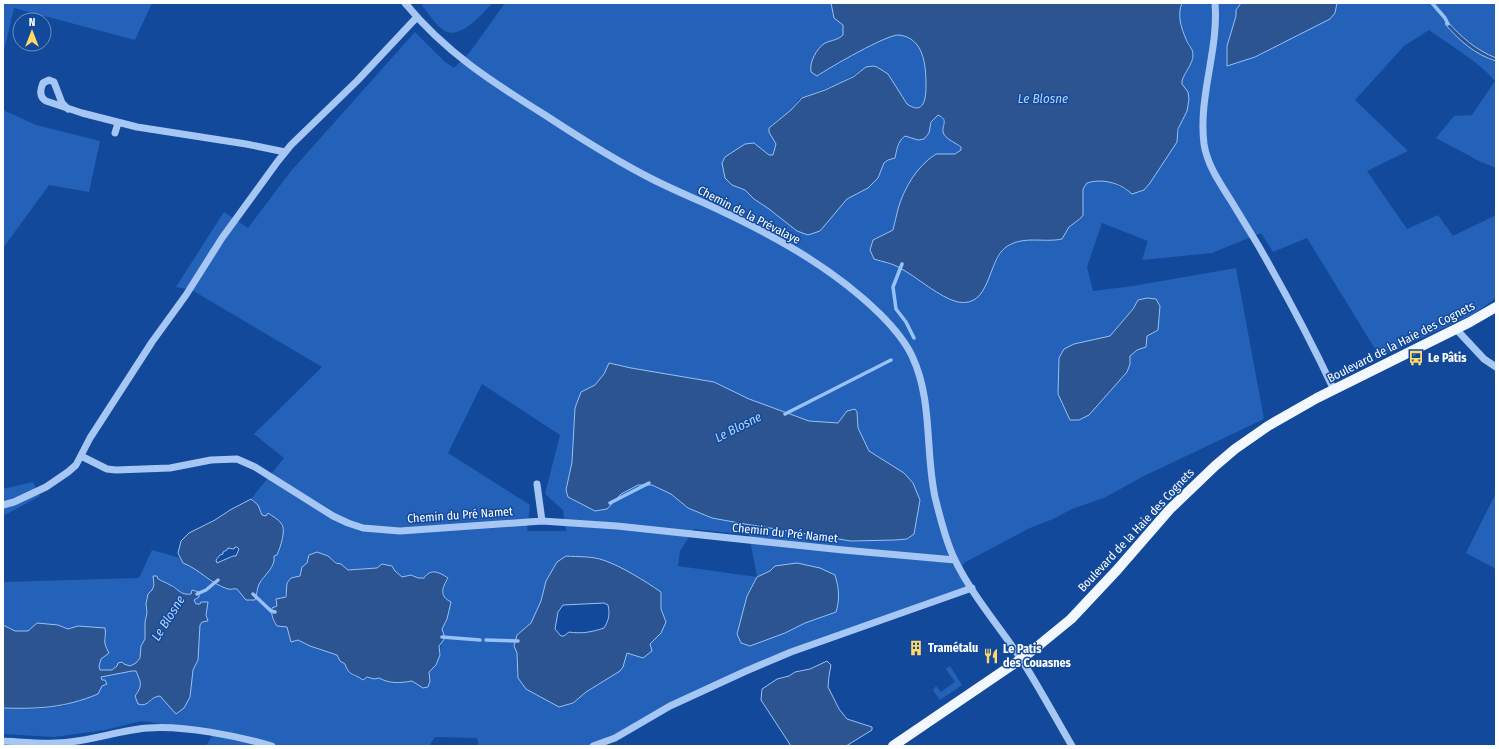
<svg xmlns="http://www.w3.org/2000/svg" width="1499" height="749" viewBox="0 0 1499 749" font-family="'Fira Sans Condensed',sans-serif">
	<style>
		.green { fill: #2462b9; fill-rule: evenodd }
		.water { fill: #2c5491; stroke: #97c1f7; fill-rule: evenodd }
		.lines { fill: none; stroke-linecap: round; stroke-linejoin: round }
		.stream { stroke: #97c1f7; stroke-width: 3.5 }
		.minor { stroke: #a6c6f4; stroke-width: 7 }
		.major { stroke: #f3f7ff; stroke-width: 10 }
		.labels { text-anchor: middle; dominant-baseline: central; stroke-width: 3; stroke-linejoin: round; paint-order: stroke }
		.street-label { font-size: 12px; fill: #fff; stroke: #12499b }
		.poi-label { font-size: 12px; font-weight: bold; fill: #fff; stroke: #12499b; text-anchor: start }
		.water-label { font-size: 13px; font-style: italic; fill: #b2d1fa; stroke: #12499b }
	</style>
	<rect width="100%" height="100%" fill="#12499b"/>
	<path class="green" d="M 3,3 L 152,3 L 135,40 L 14,8 L 3,55 Z
		M 420,3 L 493,3 C 482,13 459,43 442,29 C 434,23 427,11 420,3 Z
		M 505,3 L 831,3 L 834,18 L 843,25 L 843,35 C 838,40 832,40 825,43 C 818,48 809,64 811,72 L 817,76 C 829,68 887,34 899,35 C 924,38 926,65 926,86 C 926,98 924,116 907,104 L 888,74 L 866,67 L 842,82 L 799,99 L 791,110 L 772,125 L 769,132 L 776,144 L 773,155 L 769,155 L 754,143 L 739,148 L 726,157 L 722,163 L 725,178 L 732,185 L 745,190 L 754,199 L 769,209 L 797,231 L 820,231 L 847,199 L 868,188 L 878,178 L 884,163 C 888,160 893,159 896,155 C 899,148 897,142 905,136 L 921,140 C 932,134 928,122 938,115 C 951,121 940,127 945,135 C 949,140 956,143 961,148 L 961,150 L 955,154 L 936,154 C 917,166 904,188 898,209 C 896,216 895,223 893,230 L 884,236 L 876,238 L 875,259 C 882,262 891,263 898,266 C 921,278 943,304 970,302 C 977,292 984,282 991,271 C 1000,257 1002,243 1022,240 C 1036,238 1049,242 1062,239 L 1069,227 L 1081,219 L 1083,215 L 1083,189 L 1087,183 L 1105,180 L 1128,191 L 1177,142 L 1180,124 L 1185,115 L 1188,102 L 1189,95 L 1182,84 L 1182,81 L 1192,60 L 1190,44 L 1185,38 L 1180,22 L 1179,13 L 1182,3 L 1241,3 L 1236,10 L 1236,16 L 1227,46 L 1335,13 L 1337,3 L 1496,3 L 1496,168 L 1479,161 L 1436,138 L 1454,116 L 1472,115 L 1495,81 C 1477,60 1451,46 1429,30 L 1404,46 L 1355,100 L 1408,151 L 1367,171 L 1407,229 L 1438,215 L 1453,236 L 1496,215 L 1496,298 L 1474,314 L 1380,357 L 1307,238 L 1273,252 L 1261,233 L 1212,253 L 1142,260 L 1148,241 L 1102,223 L 1087,267 L 1093,291 L 1133,286 L 1236,268 L 1264,419 L 1142,477 L 1104,498 L 1072,509 L 1053,519 L 1030,528 L 964,563 L 958,573 L 967,588 L 783,658 L 672,707 L 601,746 L 479,746 L 477,738 L 435,737 L 429,746 L 206,746 L 215,731 L 141,721 L 105,730 L 54,737 L 3,734 L 3,708 L 36,709 L 64,706 L 100,689 L 102,686 L 101,677 L 123,672 L 136,671 C 142,683 143,685 135,696 L 147,704 L 156,696 L 160,695 L 176,714 L 190,697 L 193,670 L 198,660 L 200,625 L 202,622 L 208,621 L 206,615 L 207,607 L 196,604 L 191,594 C 180,596 177,587 171,585 C 165,582 159,580 153,577 L 154,585 L 152,590 L 148,594 L 146,604 L 147,613 L 145,622 L 145,639 L 141,646 L 140,658 L 136,663 L 130,666 L 124,664 L 117,666 L 112,670 L 100,670 C 98,663 103,656 104,648 C 106,642 103,638 105,632 L 78,626 L 68,629 L 58,625 L 28,631 L 15,631 L 3,625 L 3,582 L 139,578 L 152,550 L 180,558 L 183,563 L 191,566 L 215,583 L 237,589 L 255,600 L 259,584 L 272,566 L 274,556 L 277,555 C 286,534 278,531 268,513 L 266,516 L 262,515 C 260,507 258,504 251,499 L 284,458 L 254,434 L 322,367 L 192,290 L 176,287 L 224,212 L 248,228 L 291,171 L 415,32 L 445,62 L 454,68 L 470,52 ZM 1138,300 L 1160,306 L 1158,330 L 1147,336 L 1146,347 L 1137,350 L 1130,356 L 1130,364 L 1064,349 C 1080,341 1095,342 1109,336 C 1116,333 1134,307 1138,300 ZM 610,363 L 631,368 L 714,382 L 749,399 L 809,422 L 838,423 L 847,411 L 857,412 L 858,428 L 869,452 L 904,473 L 907,539 L 851,541 L 712,518 L 688,508 L 671,494 L 652,485 L 638,485 L 621,494 L 566,490 L 572,462 L 575,408 L 581,392 L 595,385 L 604,374 ZM 482,384 L 560,435 L 545,494 L 563,510 L 566,531 L 527,531 L 530,505 L 448,453 ZM 694,529 L 749,535 L 757,577 L 678,566 L 680,551 ZM 309,555 C 315,555 321,554 326,556 C 329,556 345,567 348,570 L 377,568 L 383,564 L 391,566 L 395,571 L 402,577 L 411,575 L 418,578 L 448,578 C 442,589 439,596 451,603 L 447,619 L 442,629 L 440,655 L 436,665 L 429,672 L 430,681 C 424,681 417,680 411,681 C 399,682 390,685 379,678 C 374,679 355,678 351,675 C 347,672 346,668 345,664 L 340,661 L 337,655 L 310,646 L 298,640 L 287,627 L 277,626 L 272,609 C 291,601 283,590 291,578 L 300,576 L 302,567 L 307,563 ZM 566,557 L 582,557 L 603,560 L 661,592 L 661,609 L 666,622 C 656,643 648,644 627,653 L 623,667 L 586,692 L 573,703 L 559,707 L 526,689 L 517,663 L 517,635 L 531,623 L 541,601 L 546,581 L 557,562 ZM 785,565 L 836,612 L 805,623 L 785,633 L 737,634 L 747,596 L 757,577 L 770,571 L 775,566 Z
		M 3,110 L 36,125 L 100,141 L 89,192 L 49,185 L 3,248 Z
		M 33,482 L 40,496 L 3,516 L 3,489 Z
		M 1496,493 L 1496,569 L 1466,553 Z
		M 950,666 L 962,685 L 940,700 L 933,690 L 936,686 L 941,692 L 955,682 L 946,669 Z"/>
	<path class="water" d="M 831,3 L 1182,3 C 1177,14 1181,28 1186,39 C 1188,45 1193,48 1193,55 C 1193,64 1184,73 1182,81 L 1182,84 L 1188,92 L 1189,99 L 1187,111 L 1178,129 L 1177,142 L 1150,183 L 1144,190 L 1132,194 C 1120,183 1103,178 1087,183 L 1083,189 L 1083,215 L 1081,218 L 1069,227 L 1062,239 C 1043,243 1024,235 1006,247 C 987,261 991,308 958,302 C 940,298 917,277 900,268 C 892,263 883,262 874,259 L 870,250 L 873,240 L 893,230 C 895,223 896,216 898,209 C 904,188 917,166 936,154 L 955,154 L 961,150 L 961,147 C 956,143 945,139 943,132 C 942,124 949,120 938,115 L 931,122 L 929,133 L 924,139 L 918,140 L 905,136 C 897,142 897,150 895,158 L 888,160 L 884,163 L 878,178 L 868,188 L 847,199 L 820,231 L 808,235 L 797,231 L 769,209 L 754,199 L 745,190 L 732,185 L 725,178 L 722,163 L 725,157 L 745,144 L 754,143 L 769,155 L 773,155 L 776,144 L 769,132 L 769,128 L 791,110 L 802,98 L 825,90 L 853,77 L 866,67 L 873,66 L 877,67 L 888,74 L 907,104 C 924,116 926,98 926,86 C 926,65 924,38 899,35 C 887,34 829,68 817,76 L 811,72 C 809,62 817,48 825,43 C 832,40 838,40 843,35 L 843,25 L 834,18 Z
		M 1241,3 L 1337,3 L 1335,13 L 1330,19 L 1255,57 L 1227,66 L 1227,46 L 1236,16 L 1236,10 Z
		M 1447,21 C 1461,37 1476,50 1496,58 L 1496,61 C 1474,54 1460,41 1445,24 Z
		M 1147,298 L 1156,299 L 1160,306 L 1158,330 L 1147,336 L 1146,347 L 1137,350 L 1130,356 L 1130,364 L 1127,372 L 1089,415 L 1079,420 L 1070,420 L 1058,394 L 1059,358 L 1064,349 L 1074,344 L 1110,336 L 1133,309 L 1138,300 Z
		M 609,363 L 631,368 L 714,382 L 749,399 L 809,421 L 838,423 L 847,411 L 855,409 L 857,412 L 858,428 L 869,451 L 904,473 L 913,483 L 920,500 L 914,534 L 907,539 L 895,540 L 851,541 L 745,524 L 712,518 L 688,508 L 671,494 L 652,485 L 638,485 L 621,494 L 607,509 L 595,511 L 568,497 L 566,490 L 572,462 L 575,408 L 581,392 L 595,385 L 604,374 Z
		M 251,499 L 258,505 L 262,515 L 266,516 L 268,513 C 272,516 278,519 281,523 C 287,529 280,548 277,555 L 274,556 C 276,567 264,575 259,584 C 257,589 257,594 255,600 L 246,600 L 237,589 C 234,588 231,590 228,589 C 211,584 199,569 183,563 L 178,553 L 181,541 L 189,533 L 215,520 L 230,510 ZM 235,547 L 237,547 L 239,549 L 236,556 L 233,556 L 217,563 L 216,560 L 220,555 L 223,554 L 223,552 L 227,550 L 228,548 L 234,549 Z
		M 317,552 L 328,556 L 336,563 L 341,564 L 348,570 L 377,568 L 382,564 L 392,566 L 395,571 L 402,577 L 411,575 L 418,578 L 424,578 C 431,568 439,572 448,578 C 442,588 439,596 451,602 L 447,619 L 442,629 L 445,638 L 439,646 L 440,655 L 436,665 L 429,672 L 430,681 L 428,687 L 423,688 L 412,681 C 400,683 390,684 379,678 L 374,679 L 367,677 L 363,680 C 354,673 349,677 345,664 L 340,661 L 337,655 L 310,646 L 298,640 L 291,642 L 287,627 L 277,626 C 273,620 271,615 272,608 L 277,606 L 276,599 L 286,597 L 287,583 L 291,578 L 300,576 L 302,567 L 307,563 L 309,555 Z
		M 566,556 C 578,557 592,556 603,560 C 621,566 645,581 661,592 L 661,609 L 666,622 L 661,633 L 650,644 L 652,651 L 643,658 L 627,653 L 623,667 L 620,671 L 586,692 L 573,703 L 559,707 L 526,689 L 518,678 L 517,653 L 514,646 L 517,635 L 531,623 L 541,601 L 546,581 L 557,562 ZM 604,603 L 608,605 C 610,614 609,620 604,628 C 592,632 582,634 569,632 L 564,636 L 561,636 L 555,629 L 558,612 L 563,605 Z
		M 797,563 L 820,568 L 835,575 C 839,588 840,599 836,612 L 805,623 L 785,633 L 750,646 L 741,643 L 737,634 L 747,596 L 757,577 L 770,571 L 775,566 Z
		M 153,576 L 157,576 L 158,579 C 162,581 167,583 170,585 C 177,587 180,596 191,594 L 192,590 L 199,592 L 199,597 L 194,600 L 196,604 L 200,604 L 201,602 L 208,602 L 206,615 L 208,621 L 202,622 L 200,625 L 198,660 L 193,670 L 190,697 L 184,708 L 176,714 L 160,696 C 150,696 149,708 138,704 L 135,696 C 143,685 141,683 136,671 L 132,671 L 101,677 L 102,680 L 105,680 L 107,684 L 102,686 L 98,694 C 64,708 39,709 3,708 L 3,625 L 15,631 L 28,631 L 37,623 L 58,625 L 68,629 L 78,626 L 105,628 C 107,640 101,639 109,653 L 101,659 L 99,666 L 100,670 L 112,670 L 117,666 L 118,663 L 122,662 L 124,664 L 130,666 L 136,663 L 140,658 L 141,646 L 145,639 L 145,622 L 147,613 L 146,604 L 148,594 L 152,590 L 154,585 Z
		M 827,661 L 831,665 L 829,676 L 828,687 L 839,709 L 847,719 L 872,727 L 872,730 L 846,746 L 791,746 L 761,700 L 762,689 L 777,679 L 789,676 L 795,672 L 810,669 Z"/>
	<g class="lines">
		<path class="stream" d="M 1432,3 L 1445,18 L 1448,24
			M 902,264 L 893,287 L 896,309 L 906,322 L 914,338
			M 785,414 L 891,360
			M 610,503 L 649,483
			M 197,594 L 206,590 L 218,580
			M 253,594 L 271,611 L 275,612
			M 442,637 L 480,640
			M 486,640 L 518,641"/>
		<path class="minor" d="M 405,3 C 445,52 492,82 545,115 C 580,138 616,161 654,180 C 670,188 686,195 702,202 C 766,231 830,265 880,314 C 893,327 905,341 912,356 C 933,400 925,451 935,497 C 940,517 945,539 954,558 C 971,594 999,626 1021,659 C 1039,687 1055,717 1072,746
			M 1215,3 C 1219,50 1198,96 1204,144 C 1207,164 1219,182 1230,199 C 1239,214 1249,230 1258,245 C 1285,292 1311,341 1334,390
			M 68,109 L 62,103 L 54,82 L 49,80 L 43,83 C 40,90 39,97 46,101 L 82,113 L 137,127 L 246,144 L 285,152
			M 115,133 L 118,123
			M 1456,329 L 1484,359 L 1496,367
			M 81,456 L 107,469 L 116,470 L 170,468 L 211,460 L 237,459 L 255,467 L 333,516 L 348,523 L 363,528 L 400,531 L 542,521 L 617,526 L 843,550 L 955,560
			M 537,484 L 542,521
			M 3,505 L 14,502 L 46,487 L 68,472 L 76,465 L 90,438 L 152,342 L 186,295 L 222,238 L 278,161 L 291,145 L 357,81 L 417,17
			M 3,741 C 24,742 50,745 70,742 C 97,739 122,730 148,728 C 184,725 237,736 272,746
			M 593,746 L 615,738 L 670,706 L 746,671 L 791,652 L 972,588"/>
		<path class="major" d="M 893,746 L 1021,659 L 1038,646 L 1071,619 L 1117,570 L 1170,509 L 1215,466 L 1235,449 L 1268,426 L 1317,398 L 1470,322 L 1496,307"/>
	</g>
	<defs>
		<g id="bus-bare" transform="scale(1.2)"><path d="M-5-6H5V4H4V6H2V4H-2V6H-4V4H-5ZM-3.5-4V0h7V-4ZM-3.5 1.2v1.5H-2V1.2ZM2 1.2v1.5H3.5V1.2Z" fill="#ffd969" stroke="#12499b" stroke-width="2.5" paint-order="stroke"/></g>
		<g id="building-bare" transform="scale(1.2)"><path d="M-4-6H4V6H1V3H-1V6H-4ZM-2.5-4.3h1.7v1.8h-1.7ZM.8-4.3h1.7v1.8H.8ZM-2.5-1h1.7V.8h-1.7ZM.8-1h1.7V.8H.8Z" fill="#ffd969" stroke="#12499b" stroke-width="2.5" paint-order="stroke"/></g>
		<g id="restaurant-bare" transform="scale(1.2)"><path d="M-5-6h1v4h1v-4h1v4h1v-4h1v5L-1.5 .5V6h-2V.5L-5-1ZM5-6V6H3V1.5H1.5Q1.5-4 5-6Z" fill="#ffd969" stroke="#12499b" stroke-width="2.5" paint-order="stroke"/></g>
	</defs>
	<g fill-rule="evenodd">
		<use href="#bus-bare" x="1416" y="358"/>
		<use href="#building-bare" x="916" y="648"/>
		<use href="#restaurant-bare" x="991" y="656"/>
	</g>
	<g class="labels">
		<g class="street-label">
			<text transform="translate(749 215) rotate(27)">Chemin de la Prévalaye</text>
			<text transform="translate(1401 342) rotate(-27)">Boulevard de la Haie des Cognets</text>
			<text transform="translate(460 515) rotate(-4)">Chemin du Pré Namet</text>
			<text transform="translate(1136 530) rotate(-47)">Boulevard de la Haie des Cognets</text>
			<text transform="translate(785 533) rotate(6)">Chemin du Pré Namet</text>
		</g>
		<g class="poi-label">
			<text x="1428" y="358">Le Pâtis</text>
			<text x="928" y="648">Tramétalu</text>
			<text x="1003" y="649">Le Patis<tspan x="1003" dy="14">des Couasnes</tspan></text>
		</g>
		<g class="water-label">
			<text x="1043" y="98">Le Blosne</text>
			<text transform="translate(738 427) rotate(-27)">Le Blosne</text>
			<text transform="translate(168 618) rotate(-58)">Le Blosne</text>
		</g>
	</g>
	<rect width="1499" height="749" fill="none" stroke="#ffffff" stroke-width="8"/>
	<g transform="translate(32 32)"><circle r="19" fill="#12499b" stroke="#7192c3"/>
	<path d="M0-3L7 15L0 10L-7 15Z" fill="#ffd969"/>
	<text y="-6" font-size="11" font-weight="bold" text-anchor="middle" fill="#ffffff">N</text>
	</g>
</svg>
